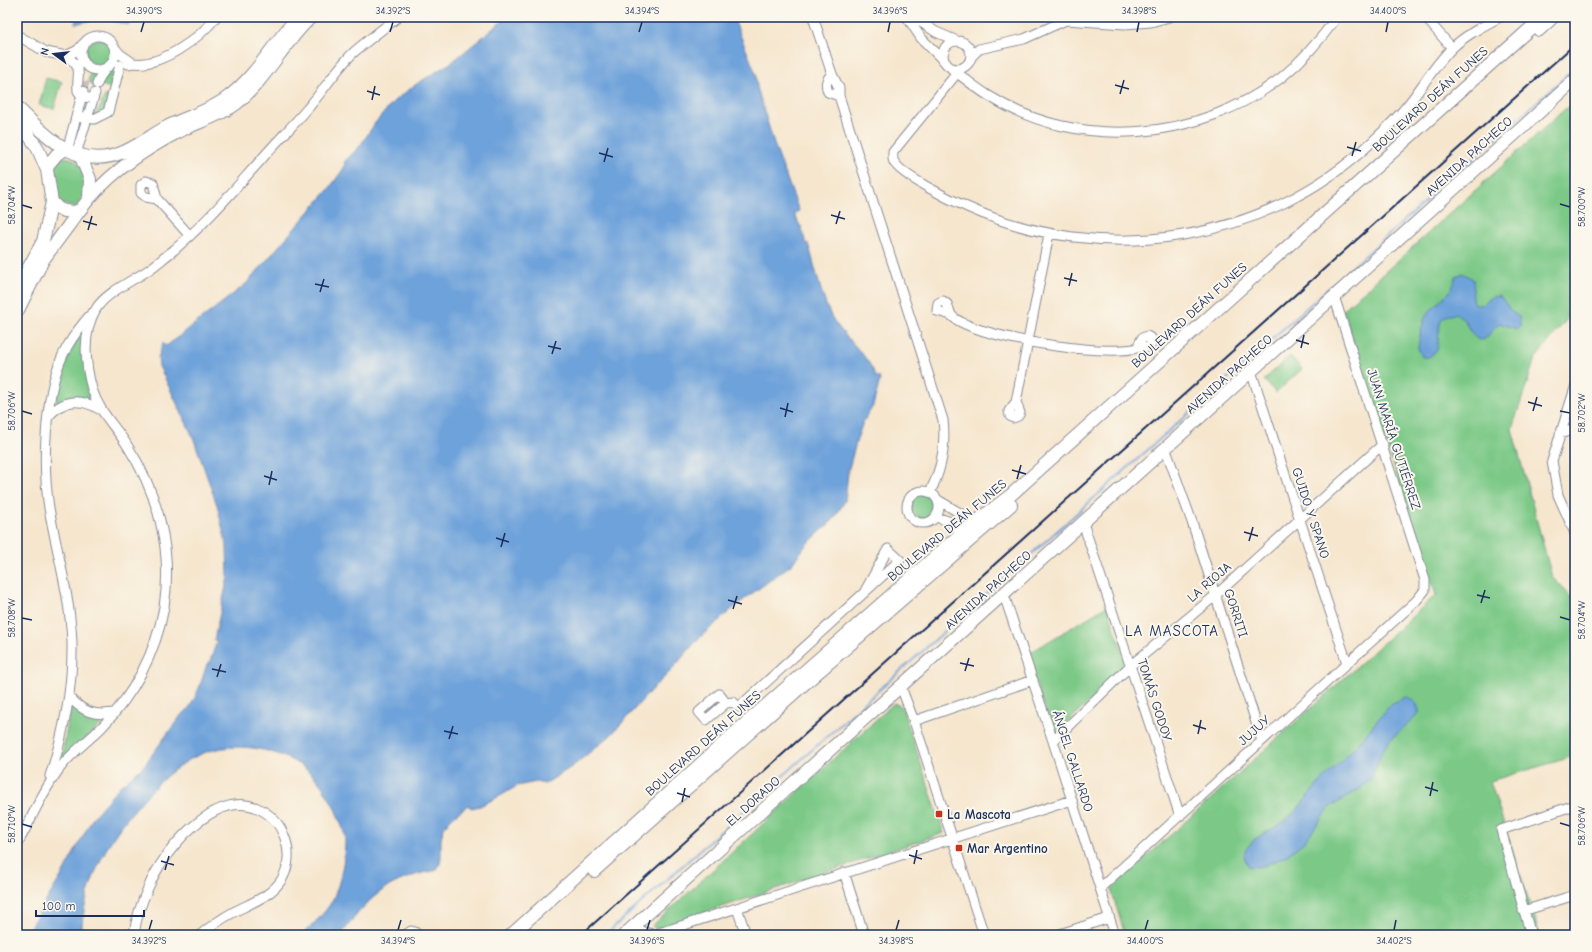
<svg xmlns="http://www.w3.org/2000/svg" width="1592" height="952" viewBox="0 0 1592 952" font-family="'Comic Neue',sans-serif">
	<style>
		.green { fill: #7cc987; stroke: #4c7c72 }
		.water { fill: #6ea2da; stroke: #44689c }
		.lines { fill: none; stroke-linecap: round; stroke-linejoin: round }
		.stream { stroke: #6ea2da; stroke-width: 2 }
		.street-tunnel { stroke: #cac1b8; stroke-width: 9; stroke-dasharray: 9 4.5; stroke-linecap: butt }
		.street-casing { stroke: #888a96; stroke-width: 11 }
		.secondary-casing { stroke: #888a96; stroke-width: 14 }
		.street { stroke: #fff; stroke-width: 9 }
		.secondary { stroke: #fff; stroke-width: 12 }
		.rail { stroke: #1b2f5e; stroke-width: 2 }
		.ticks { fill: none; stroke: #1b2f5e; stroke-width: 1.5 }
		.poi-dot { fill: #c8321e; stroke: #fbf7ec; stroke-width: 1.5 }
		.labels { text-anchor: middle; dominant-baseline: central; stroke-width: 4; stroke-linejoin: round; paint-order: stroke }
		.street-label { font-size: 13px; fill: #1b2f5e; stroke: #fbf7ec }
		.poi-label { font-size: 13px; font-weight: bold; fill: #1b2f5e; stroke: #fbf7ec; text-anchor: start }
		.quarter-label { font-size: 15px; letter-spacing: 1px; fill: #1b2f5e; stroke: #fbf7ec }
		.neatline { fill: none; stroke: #1b2f5e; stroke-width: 1.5 }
		.ticks-label { font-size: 10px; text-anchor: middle; fill: #1b2f5e }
	</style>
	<rect width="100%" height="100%" fill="#fbf7ec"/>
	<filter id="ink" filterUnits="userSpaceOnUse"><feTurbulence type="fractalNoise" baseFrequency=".025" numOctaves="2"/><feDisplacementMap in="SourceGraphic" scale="8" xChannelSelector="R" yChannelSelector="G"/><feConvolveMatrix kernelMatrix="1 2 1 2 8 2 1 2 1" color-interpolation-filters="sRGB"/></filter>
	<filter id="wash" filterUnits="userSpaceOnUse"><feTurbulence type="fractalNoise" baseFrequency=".012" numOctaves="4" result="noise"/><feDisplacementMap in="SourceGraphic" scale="16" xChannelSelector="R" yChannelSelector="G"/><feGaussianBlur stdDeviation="0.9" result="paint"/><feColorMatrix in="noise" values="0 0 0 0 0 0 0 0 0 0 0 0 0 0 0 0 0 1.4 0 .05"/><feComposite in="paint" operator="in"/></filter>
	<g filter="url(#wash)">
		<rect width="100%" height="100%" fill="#f6e6ce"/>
		<path class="green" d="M86 52a13 13 0 1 1 26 0a13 13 0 1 1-26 0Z
			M 112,69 L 114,70 L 111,88 L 101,85 L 108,72 Z
			M 91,70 L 98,73 L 94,84 L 88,82 Z
			M 46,78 L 62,82 L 54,109 L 39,105 Z
			M 105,95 L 109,96 L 105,110 L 94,116 L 94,112 L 100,108 L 103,98 L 105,98 Z
			M 1575,100 L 1575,309 L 1535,359 L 1512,429 L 1552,577 L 1575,601 L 1575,756 L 1490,781 L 1540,935 L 1125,935 L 1112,893 L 1112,888 L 1436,595 L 1343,310 Z
			M 65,157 L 73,159 L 80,165 L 86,174 L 85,195 L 75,208 L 57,202 C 54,185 45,165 65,157 Z
			M 83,328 L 93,397 L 90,399 L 77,396 L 58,403 L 56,401 L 65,364 Z
			M 1290,356 L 1302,369 L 1276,393 L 1264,380 Z
			M912 506a13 13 0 1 1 26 0a13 13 0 1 1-26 0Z
			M 1107,606 L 1128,666 L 1054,735 L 1026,655 Z
			M 894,703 L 902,707 L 944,833 L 656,929 L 652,926 Z
			M 74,705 L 104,717 L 105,721 L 61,761 L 71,706 Z"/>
		<path class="water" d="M 76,17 L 136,17 L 134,21 L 128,25 C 100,17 102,18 75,24 Z
			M 507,17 L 733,17 L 756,74 L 757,87 L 774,144 L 799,211 L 794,213 L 800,226 L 801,226 L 806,244 L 808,243 C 815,265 823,308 837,325 C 850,343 868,355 876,377 L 879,377 L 880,380 L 873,406 L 863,422 L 857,439 L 848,472 L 845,501 L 833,520 L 806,545 L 792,564 L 738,604 L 698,639 L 669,673 L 655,686 L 611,735 L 573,766 L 545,784 L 536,782 L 517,786 L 502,795 L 480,806 L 471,808 L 469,805 C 453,816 440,824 441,846 C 441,855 442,862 437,870 C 431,872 425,872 419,874 C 380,885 364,904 341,935 L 301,935 C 312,925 327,912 333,899 C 341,881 345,859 345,840 C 345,831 339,819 336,811 C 329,797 320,780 308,771 C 284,751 247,743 217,749 C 184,756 157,783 137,807 C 104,843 84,887 81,935 L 25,935 L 62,875 L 94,816 L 121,785 L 143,767 L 182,714 C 194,709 203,676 207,664 L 209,664 L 217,641 L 214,640 L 228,577 L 227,547 L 217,505 L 193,437 L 159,366 L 158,358 L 163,343 L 166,346 L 173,341 L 246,284 L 329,189 L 344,168 L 345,161 L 360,146 L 375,123 L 395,100 L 418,83 L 452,62 Z
			M 1462,273 L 1473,279 C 1475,288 1470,295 1475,304 L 1482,305 C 1488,300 1493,294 1501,297 L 1511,311 L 1520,318 L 1520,327 L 1517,329 L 1499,323 L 1485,339 L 1480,340 C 1466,336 1468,310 1450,315 C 1445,316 1442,318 1440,323 L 1437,351 L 1429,357 L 1422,357 L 1418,348 C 1419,339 1422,322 1427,314 C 1438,301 1452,295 1456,277 Z
			M 1405,697 C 1413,698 1420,705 1419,714 L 1389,741 L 1383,750 L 1371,779 L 1360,789 L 1330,807 L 1305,841 L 1286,856 L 1264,866 L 1257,867 L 1248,866 L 1244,856 L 1246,849 L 1255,839 L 1282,823 L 1296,811 L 1319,783 L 1355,747 L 1391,704 Z"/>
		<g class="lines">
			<path class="stream" d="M 605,935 L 1575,68"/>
		</g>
	</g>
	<g filter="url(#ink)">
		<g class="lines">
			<path class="street-tunnel" d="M 83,90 L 85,81"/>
			<g class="street-casing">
				<path id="street" d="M 813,17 L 832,74 L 839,88 L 839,96 L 828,92 C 825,84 826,80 832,74
					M 907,17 L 921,38 L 946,63
					M 913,17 L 936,32 L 957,41
					M 1425,17 L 1452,48
					M 17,35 L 46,52 L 66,56
					M81 53a17 17 0 1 1 34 0a17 17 0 1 1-34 0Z
					M943 55a14 14 0 1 1 28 0a14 14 0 1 1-28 0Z
					M 83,44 L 78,50 L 66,56 C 85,69 76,72 78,91 L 82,96 L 93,99
					M 114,47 L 120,54 L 133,63 L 128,64
					M 971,57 L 979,49 L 1024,39 L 1066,20 L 1125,24 L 1151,22 L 1169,17
					M 133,63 C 161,67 200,38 216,17
					M 952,69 C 964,78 976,88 989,96 C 1078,152 1200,141 1282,77 C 1303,60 1321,39 1337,17
					M 957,73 L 893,152 C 893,155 892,159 894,162 C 902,176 951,200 967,207 C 1102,268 1265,244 1373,141 C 1386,129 1399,116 1410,102 C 1424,84 1435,65 1452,48 C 1466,35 1483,26 1500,17
					M 97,84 L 100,77 L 107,67
					M 839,96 L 943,420 C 946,446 942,469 930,492
					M 77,116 L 94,119 L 108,112 L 120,65
					M 67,151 L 83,91
					M 76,154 L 95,93
					M 146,181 L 153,183 L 157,199 L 146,197 L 141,193 L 141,185 Z
					M 157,199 L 190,236
					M 943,301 L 947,304 L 951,315 L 937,311 L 938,303 Z
					M 951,315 C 972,338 1105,357 1137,348
					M 1147,336 L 1152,339 L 1150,347 L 1137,348 L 1142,338 Z
					M 1251,371 L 1347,663
					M 1575,388 L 1552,461 L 1558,495 L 1575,533
					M 1016,402 L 1049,234
					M 1016,402 L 1020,413 L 1018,416 L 1013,418 L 1010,416 L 1009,411 Z
					M 48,417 C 63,399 80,398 99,409
					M 1560,434 L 1575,429
					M 1166,450 L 1192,522 L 1262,741
					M907 507a16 16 0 1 1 32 0a16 16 0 1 1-32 0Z
					M 938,500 L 970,519 L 978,527
					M 936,517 L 948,521 L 967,535
					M 1083,523 L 1180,816
					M 1004,595 L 1053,741 L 1115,935
					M 901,687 L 914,721 L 984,935
					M 69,696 C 82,712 94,716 114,713
					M 726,703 L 706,720 L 699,712 L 719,694 L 726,703 L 733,702 L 739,707 L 900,560 L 888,549 L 864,593
					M 914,721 L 1033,680
					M 1053,741 L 1130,666 L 1216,595 L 1383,444
					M 50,776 C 64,733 73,688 72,642 C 70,596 57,553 49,508 C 42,463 44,387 67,347 C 74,335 83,323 92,313
					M 17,844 C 32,819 42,791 60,768 C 71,753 87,742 101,728 C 133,696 156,653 164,607 C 173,550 158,493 127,445 C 115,426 99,412 92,389 C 85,364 82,332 96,309 C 105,293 134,280 150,269 C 158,263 166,256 174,250 C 206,223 232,192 260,161 C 275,143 293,126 308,108 C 324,90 337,68 354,52 C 368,40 384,28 398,17
					M 844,872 L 864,935
					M 1100,888 L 1416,601 L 1425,590 L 1425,580 L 1334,296
					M 737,908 L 746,935
					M 1523,911 L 1575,895
					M 635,925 C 641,932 647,934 656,934 L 1072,800
					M 134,935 C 136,918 142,901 149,886 C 163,852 212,792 255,807 C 270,813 280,824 285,838 C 290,851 289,867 282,879 C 271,897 250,903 232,913 C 221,919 210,927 200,935
					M 405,935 L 411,931 L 415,932 L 418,935
					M 1057,935 L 1109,918
					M 1531,935 L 1501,830 L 1575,805"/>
			</g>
			<g class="secondary-casing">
				<path id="secondary" d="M 1539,30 L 1553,17
					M 17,107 C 45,134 76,171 121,153 C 136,147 149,137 163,129 C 184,117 209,112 228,97 C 257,75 274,42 298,17
					M 17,119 L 37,147 L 47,170
					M 65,150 L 57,154 L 48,165 L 47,170 L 52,202 L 59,209 L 65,211 L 74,212 L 80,210 C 107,174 144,149 184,129 C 201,121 220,116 236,104 C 266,80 283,43 311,17
					M 80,155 L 90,179 L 89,197
					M 17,289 L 43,241 L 52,202
					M 17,312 L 43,260 L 80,210
					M 594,871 L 802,686 L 1011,505
					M 511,935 L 738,730 L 964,531 L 1012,494 L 1543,17
					M 624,935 L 1575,80"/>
			</g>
			<use href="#street" class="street"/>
			<use href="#secondary" class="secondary"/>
			<path class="rail" d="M 581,935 L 1575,44"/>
		</g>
	</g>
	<path class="ticks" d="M 141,32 L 144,22M 390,32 L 393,22M 639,32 L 642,22M 888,32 L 890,22M 1137,32 L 1139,22M 1386,32 L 1388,22M 1115,85 L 1129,89M 367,91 L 380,95M 1120,94 L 1124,80M 372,100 L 375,86M 1347,147 L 1361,151M 599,153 L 613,157M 1352,156 L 1356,142M 604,162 L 608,148M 1560,204 L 1570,207M 22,205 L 32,208M 831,215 L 845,219M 83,221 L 97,225M 836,224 L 840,211M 88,230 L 92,216M 1064,278 L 1077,281M 315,284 L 329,287M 1069,286 L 1072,273M 320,292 L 324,279M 1296,340 L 1309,344M 548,346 L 561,349M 1301,348 L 1304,335M 552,354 L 556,341M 1528,402 L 1542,406M 780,408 L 793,412M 22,411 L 32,414M 1533,411 L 1537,397M 1560,411 L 1570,413M 785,417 L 788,403M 1012,470 L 1026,474M 264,476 L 277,480M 1017,479 L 1021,465M 269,485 L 272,471M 1244,532 L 1258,536M 496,538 L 509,542M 1249,541 L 1253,527M 501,547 L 505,533M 1477,595 L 1490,598M 728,600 L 742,604M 1481,603 L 1485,590M 733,609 L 737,596M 1560,617 L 1570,620M 22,618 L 32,620M 960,663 L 974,666M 212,669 L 226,672M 965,671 L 969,658M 217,677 L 221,664M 1193,725 L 1206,729M 444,731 L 458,734M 1198,734 L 1201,720M 449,739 L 453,726M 1425,787 L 1438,791M 677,793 L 690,797M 1430,796 L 1433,782M 682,802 L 685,788M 1560,823 L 1570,826M 22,824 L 32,827M 909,855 L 922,859M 161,861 L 174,865M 914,864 L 917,850M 165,870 L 169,856M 149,930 L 152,920M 398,930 L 401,920M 647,930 L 650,920M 896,930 L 899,920M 1145,930 L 1148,920M 1394,930 L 1396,920"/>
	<g class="poi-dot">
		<rect x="935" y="810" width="8" height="8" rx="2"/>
		<rect x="955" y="844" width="8" height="8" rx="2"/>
	</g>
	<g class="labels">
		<g class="street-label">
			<text transform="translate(1430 99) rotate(-42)">BOULEVARD DEÁN FUNES</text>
			<text transform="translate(1469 156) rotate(-42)">AVENIDA PACHECO</text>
			<text transform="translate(1189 315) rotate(-42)">BOULEVARD DEÁN FUNES</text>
			<text transform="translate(1229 374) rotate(-42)">AVENIDA PACHECO</text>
			<text transform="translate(1394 439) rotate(72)">JUAN MARÍA GUTIÉRREZ</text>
			<text transform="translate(1311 513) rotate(72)">GUIDO Y SPANO</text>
			<text transform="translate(947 530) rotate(-40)">BOULEVARD DEÁN FUNES</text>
			<text transform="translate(1209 582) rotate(-41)">LA RIOJA</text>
			<text transform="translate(988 590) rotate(-42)">AVENIDA PACHECO</text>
			<text transform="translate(1236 613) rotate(72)">GORRITI</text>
			<text transform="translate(1155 700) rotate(72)">TOMÁS GODOY</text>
			<text transform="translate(1254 730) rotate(-42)">JUJUY</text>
			<text transform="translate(703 743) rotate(-42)">BOULEVARD DEÁN FUNES</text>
			<text transform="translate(1073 761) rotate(72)">ÁNGEL GALLARDO</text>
			<text transform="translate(753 801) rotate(-42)">EL DORADO</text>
		</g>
		<g class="poi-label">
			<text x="947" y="814">La Mascota</text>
			<text x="967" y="848">Mar Argentino</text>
		</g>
		<g class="quarter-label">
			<text x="1172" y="631">LA MASCOTA</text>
		</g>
	</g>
	<rect width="1592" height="952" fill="none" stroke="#fbf7ec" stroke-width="44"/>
	<g transform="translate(54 54) rotate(285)" stroke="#fbf7ec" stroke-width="3" paint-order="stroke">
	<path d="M0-3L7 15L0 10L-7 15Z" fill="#1b2f5e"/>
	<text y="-6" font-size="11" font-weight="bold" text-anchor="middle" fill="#1b2f5e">N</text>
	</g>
	<path d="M36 910v6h108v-6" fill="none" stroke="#1b2f5e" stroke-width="2"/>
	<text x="42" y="910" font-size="12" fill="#1b2f5e" stroke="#fbf7ec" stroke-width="3" paint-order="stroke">100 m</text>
	<rect x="22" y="22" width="1548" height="908" class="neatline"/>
	<g class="ticks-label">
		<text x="144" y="14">34.390°S</text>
		<text x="393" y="14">34.392°S</text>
		<text x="642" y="14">34.394°S</text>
		<text x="890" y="14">34.396°S</text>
		<text x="1139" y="14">34.398°S</text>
		<text x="1388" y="14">34.400°S</text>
		<text transform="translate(11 205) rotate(-90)" y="4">58.704°W</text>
		<text transform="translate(1581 207) rotate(-90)" y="4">58.700°W</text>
		<text transform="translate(11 411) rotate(-90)" y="4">58.706°W</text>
		<text transform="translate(1581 413) rotate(-90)" y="4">58.702°W</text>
		<text transform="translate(11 618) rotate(-90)" y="4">58.708°W</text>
		<text transform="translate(1581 620) rotate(-90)" y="4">58.704°W</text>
		<text transform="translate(11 824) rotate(-90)" y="4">58.710°W</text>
		<text transform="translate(1581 826) rotate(-90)" y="4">58.706°W</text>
		<text x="149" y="944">34.392°S</text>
		<text x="398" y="944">34.394°S</text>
		<text x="647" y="944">34.396°S</text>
		<text x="896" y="944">34.398°S</text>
		<text x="1145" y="944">34.400°S</text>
		<text x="1394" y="944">34.402°S</text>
	</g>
</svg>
